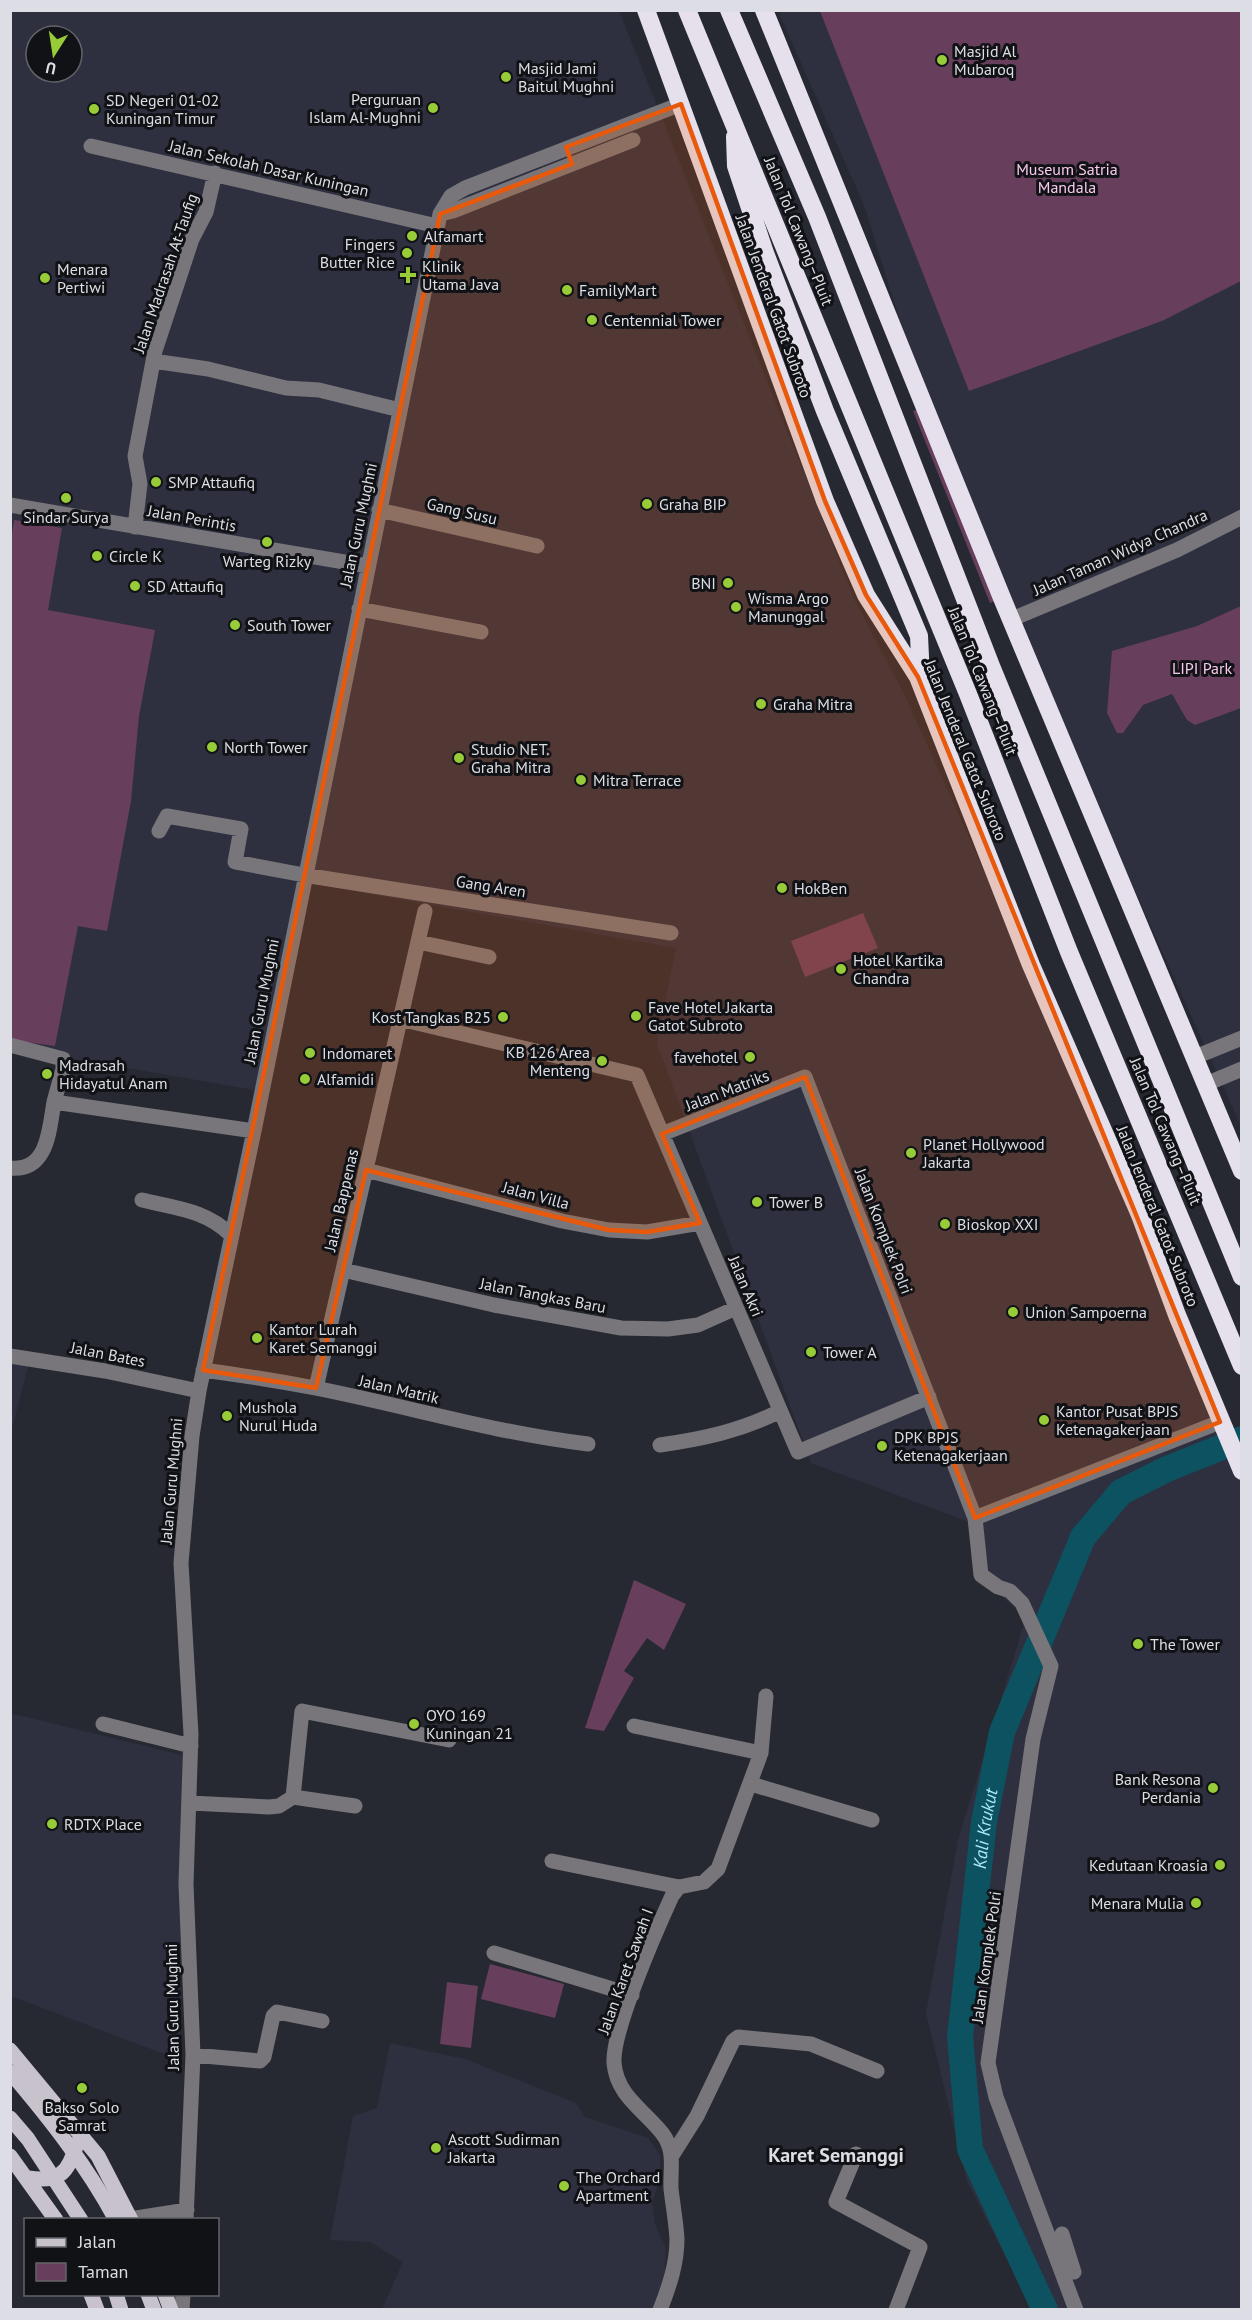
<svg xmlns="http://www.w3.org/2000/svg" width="1252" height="2320" viewBox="0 0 1252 2320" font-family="'PT Sans',sans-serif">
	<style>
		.built { fill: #2e3040; fill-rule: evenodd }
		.green { fill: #683e5d }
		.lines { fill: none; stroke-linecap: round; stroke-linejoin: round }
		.river { stroke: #0d5261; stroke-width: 26 }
		.minor { stroke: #78767a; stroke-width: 15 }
		.major { stroke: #c7c2cc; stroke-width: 15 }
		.highway { stroke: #e6e0ed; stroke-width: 18 }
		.major-bridge { stroke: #c7c2cc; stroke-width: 15 }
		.marked { fill: #e8590c; fill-opacity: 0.2; stroke: #e8590c; stroke-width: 4.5; stroke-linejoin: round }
		.poi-dot { fill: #97cc38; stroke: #111216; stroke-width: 2 }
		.labels { text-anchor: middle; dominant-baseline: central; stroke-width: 6; stroke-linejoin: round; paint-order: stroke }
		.poi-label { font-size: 16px; fill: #dddee5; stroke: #111216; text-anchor: start }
		.street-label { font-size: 16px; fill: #dddee5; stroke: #111216 }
		.park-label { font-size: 16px; fill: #f8c9ea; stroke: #111216 }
		.water-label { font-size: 18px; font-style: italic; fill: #aaeafc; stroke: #111216 }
		.quarter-label { font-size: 20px; font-weight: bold; fill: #dddee5; stroke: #111216 }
	</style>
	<rect width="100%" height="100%" fill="#272932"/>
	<path class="built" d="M 10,11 L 619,11 L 855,601 L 904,694 L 1140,1215 L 1241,1472 L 1241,2309 L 1032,2309 L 967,2181 L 926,2013 L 958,1840 L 1026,1617 L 975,1574 L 969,1522 L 811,1463 L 657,1043 L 676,948 L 303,882 L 260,1091 L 11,1048 ZM 36,36 L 72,36 L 72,72 L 36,72 Z
		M 778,11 L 1241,11 L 1241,1126 L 1012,619 L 936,436 L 864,205 Z
		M 11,1352 L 31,1355 L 11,1432 Z
		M 10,1713 L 182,1755 L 180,2060 L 11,1996 Z
		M 390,2043 L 465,2059 L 576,2103 L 585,2117 L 648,2138 L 660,2155 L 661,2176 L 652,2202 L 655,2224 L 666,2249 L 662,2309 L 382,2309 L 403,2262 L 370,2242 L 330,2240 L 353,2116 L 377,2108 Z"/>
	<path class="green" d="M 820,11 L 1241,11 L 1241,281 L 1162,321 L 969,391 Z
		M 927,407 L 1002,598 L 990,603 L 913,411 Z
		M 14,520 L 62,528 L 48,610 L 155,630 L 139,716 L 131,801 L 107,931 L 78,926 L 55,1046 L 11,1040 L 10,547 Z
		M 1241,606 L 1241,708 L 1195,725 L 1187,720 L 1172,694 L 1143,705 L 1123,733 L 1117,733 L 1107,713 L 1112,651 L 1197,626 Z
		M 863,913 L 878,948 L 805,977 L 791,941 Z
		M 634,1580 L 686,1604 L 664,1650 L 647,1638 L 624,1671 L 634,1678 L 604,1731 L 585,1728 Z
		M 490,1964 L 564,1984 L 555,2018 L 481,1999 Z
		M 447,1982 L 478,1986 L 471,2048 L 440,2044 Z"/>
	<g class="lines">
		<path class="river" id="s1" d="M 1045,2310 L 970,2149 L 960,2037 L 984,1822 L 1002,1732 L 1083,1537 L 1121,1492 L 1167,1469 L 1242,1439"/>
		<path class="minor" d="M 91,146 L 437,226
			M 440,214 L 453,211 L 633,140
			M 153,361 L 208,369 L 286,388 L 319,390 L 400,410
			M 10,505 L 368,566
			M 379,510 L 537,546
			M 135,527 L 140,484 L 135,456 L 155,351 L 192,239 L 206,212 L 215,173
			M 359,609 L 481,632
			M 1012,619 L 1177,550 L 1242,517
			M 159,831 L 167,816 L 241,829 L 235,862 L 304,875 L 671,933
			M 418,942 L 489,957
			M 400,1019 L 637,1075 L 798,1452 L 929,1397
			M 10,1045 L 63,1059 L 63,1069 L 54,1102 L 254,1131
			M 1195,1057 L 1242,1038
			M 1206,1084 L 1242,1069
			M 662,1134 L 805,1077 L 975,1518 L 981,1575 L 998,1587 L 1010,1591 L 1022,1603 L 1051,1666 L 1033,1739 L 988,2063 L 996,2097 L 1076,2310
			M 10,1168 C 48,1172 49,1130 54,1102
			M 366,1170 L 562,1221 L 609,1230 L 647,1232 L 700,1223
			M 142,1200 C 175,1208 206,1210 231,1235
			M 343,1270 L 494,1305 L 621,1328 L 668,1329 L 698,1325 L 736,1308
			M 10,1356 L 105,1371 L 199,1391
			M 203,1370 C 240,1375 278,1381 315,1388 C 407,1406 495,1433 588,1444
			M 316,1388 L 425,911
			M 660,1445 C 702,1439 741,1431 780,1411
			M 975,1518 L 1220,1422
			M 103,1724 L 191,1746
			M 634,1726 L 761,1753 L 718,1869 L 704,1882 L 679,1887 L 672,1896 C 657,1929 612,2030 614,2063 C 617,2096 643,2109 662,2133 C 676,2151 670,2168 671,2189 C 673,2206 676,2222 677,2239 C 677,2264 669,2287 660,2310
			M 761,1753 L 766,1696
			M 751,1784 L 872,1820
			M 293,1797 L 302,1711 L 449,1740
			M 190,1803 L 269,1807 L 279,1806 L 293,1797 L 355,1806
			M 552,1861 L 679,1887
			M 494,1953 L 632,1995
			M 193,2055 L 260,2061 L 264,2057 L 273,2016 L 277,2012 L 322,2021
			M 673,2154 L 697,2116 L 733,2041 L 738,2037 L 811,2044 L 877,2071
			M 856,2154 L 836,2202 L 920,2247 L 896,2310
			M 130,2219 L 187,2210
			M 186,2220 L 193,2055 L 186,1884 L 191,1734 L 181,1563 L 192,1436 L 199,1391 L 254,1131 L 440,214 L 451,196 L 465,188 L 681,104
			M 1062,2234 L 1074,2272
			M 182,2310 L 183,2294"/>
		<path class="major" d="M 10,2050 L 98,2156 L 131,2220
			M 10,2156 L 56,2220
			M 28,2178 C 60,2183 69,2172 77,2143
			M 91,2294 L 97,2310
			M 116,2294 L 121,2310
			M 148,2294 L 154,2310
			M 165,2294 L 171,2310"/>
		<path class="highway" d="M 646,10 L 825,501 L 866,595 L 918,677 L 1031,965 L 1140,1215 L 1177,1315 L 1242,1471
			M 687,10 L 968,694 L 1069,952 L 1242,1366
			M 729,10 L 817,217 L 991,666 L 1242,1277
			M 764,10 L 1002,598 L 1242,1171
			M 735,137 L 736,166 L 765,253 L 825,411 L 919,636 L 921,678"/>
		<path class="major-bridge" d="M 10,2072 C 50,2119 87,2166 116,2220
			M 10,2118 L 28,2139 L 81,2220"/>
	</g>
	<path class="marked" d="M 681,104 L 825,501 L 866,595 L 918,677 L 1220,1422 L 975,1518 L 805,1077 L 662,1134 L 700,1223 L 647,1232 L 609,1230 L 366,1170 L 316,1388 L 203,1370 L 440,214 L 572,164 L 566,147 Z"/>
	<g class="poi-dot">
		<circle cx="942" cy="60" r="6"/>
		<circle cx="506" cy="77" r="6"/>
		<circle cx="433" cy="108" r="6"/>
		<circle cx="94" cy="109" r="6"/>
		<circle cx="412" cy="236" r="6"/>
		<circle cx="407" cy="253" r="6"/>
		<path d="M405 266h6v6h6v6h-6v6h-6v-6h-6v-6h6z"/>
		<circle cx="45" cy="278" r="6"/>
		<circle cx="567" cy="290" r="6"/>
		<circle cx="592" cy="320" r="6"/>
		<circle cx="156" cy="482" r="6"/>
		<circle cx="66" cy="498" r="6"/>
		<circle cx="647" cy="504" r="6"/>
		<circle cx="267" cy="542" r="6"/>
		<circle cx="97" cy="556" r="6"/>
		<circle cx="728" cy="583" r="6"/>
		<circle cx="135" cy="586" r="6"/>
		<circle cx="736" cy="607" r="6"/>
		<circle cx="235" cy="625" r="6"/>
		<circle cx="761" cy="704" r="6"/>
		<circle cx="212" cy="747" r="6"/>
		<circle cx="459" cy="758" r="6"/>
		<circle cx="581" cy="780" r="6"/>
		<circle cx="782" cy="888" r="6"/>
		<circle cx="841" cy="969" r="6"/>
		<circle cx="636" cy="1016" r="6"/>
		<circle cx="503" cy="1017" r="6"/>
		<circle cx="310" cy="1053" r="6"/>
		<circle cx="750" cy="1057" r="6"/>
		<circle cx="602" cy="1061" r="6"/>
		<circle cx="47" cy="1074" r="6"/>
		<circle cx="305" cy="1079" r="6"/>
		<circle cx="911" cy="1153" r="6"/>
		<circle cx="757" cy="1202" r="6"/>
		<circle cx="945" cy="1224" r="6"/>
		<circle cx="1013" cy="1312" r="6"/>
		<circle cx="257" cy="1338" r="6"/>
		<circle cx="811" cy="1352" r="6"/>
		<circle cx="227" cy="1416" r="6"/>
		<circle cx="1044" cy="1420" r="6"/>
		<circle cx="882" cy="1446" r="6"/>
		<circle cx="1138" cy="1644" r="6"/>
		<circle cx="414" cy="1724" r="6"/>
		<circle cx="1213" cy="1788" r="6"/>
		<circle cx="52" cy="1824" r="6"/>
		<circle cx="1220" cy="1865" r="6"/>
		<circle cx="1196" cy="1903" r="6"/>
		<circle cx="82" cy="2088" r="6"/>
		<circle cx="436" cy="2148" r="6"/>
		<circle cx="564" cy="2186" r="6"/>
	</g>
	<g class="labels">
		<g class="poi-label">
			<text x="954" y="51">Masjid Al<tspan x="954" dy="18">Mubaroq</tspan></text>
			<text x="518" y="68">Masjid Jami<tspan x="518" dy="18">Baitul Mughni</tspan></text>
			<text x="421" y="99" text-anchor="end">Perguruan<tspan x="421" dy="18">Islam Al-Mughni</tspan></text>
			<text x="106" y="100">SD Negeri 01-02<tspan x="106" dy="18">Kuningan Timur</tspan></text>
			<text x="424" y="236">Alfamart</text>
			<text x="395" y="244" text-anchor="end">Fingers<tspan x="395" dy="18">Butter Rice</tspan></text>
			<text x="422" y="266">Klinik<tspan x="422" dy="18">Utama Java</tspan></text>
			<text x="57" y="269">Menara<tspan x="57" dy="18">Pertiwi</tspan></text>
			<text x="579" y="290">FamilyMart</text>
			<text x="604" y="320">Centennial Tower</text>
			<text x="168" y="482">SMP Attaufiq</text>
			<text x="659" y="504">Graha BIP</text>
			<text x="66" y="517" text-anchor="middle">Sindar Surya</text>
			<text x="109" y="556">Circle K</text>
			<text x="267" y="561" text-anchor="middle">Warteg Rizky</text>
			<text x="716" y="583" text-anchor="end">BNI</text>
			<text x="147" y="586">SD Attaufiq</text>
			<text x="748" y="598">Wisma Argo<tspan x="748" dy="18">Manunggal</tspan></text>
			<text x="247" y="625">South Tower</text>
			<text x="773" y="704">Graha Mitra</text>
			<text x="224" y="747">North Tower</text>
			<text x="471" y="749">Studio NET.<tspan x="471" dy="18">Graha Mitra</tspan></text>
			<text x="593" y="780">Mitra Terrace</text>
			<text x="794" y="888">HokBen</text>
			<text x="853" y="960">Hotel Kartika<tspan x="853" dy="18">Chandra</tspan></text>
			<text x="648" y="1007">Fave Hotel Jakarta<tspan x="648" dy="18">Gatot Subroto</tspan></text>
			<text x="491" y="1017" text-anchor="end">Kost Tangkas B25</text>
			<text x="590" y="1052" text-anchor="end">KB 126 Area<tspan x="590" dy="18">Menteng</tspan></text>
			<text x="322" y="1053">Indomaret</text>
			<text x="738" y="1057" text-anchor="end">favehotel</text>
			<text x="59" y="1065">Madrasah<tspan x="59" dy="18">Hidayatul Anam</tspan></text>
			<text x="317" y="1079">Alfamidi</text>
			<text x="923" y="1144">Planet Hollywood<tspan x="923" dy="18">Jakarta</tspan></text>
			<text x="769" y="1202">Tower B</text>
			<text x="957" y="1224">Bioskop XXI</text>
			<text x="1025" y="1312">Union Sampoerna</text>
			<text x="269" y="1329">Kantor Lurah<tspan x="269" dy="18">Karet Semanggi</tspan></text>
			<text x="823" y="1352">Tower A</text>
			<text x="239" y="1407">Mushola<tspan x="239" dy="18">Nurul Huda</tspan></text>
			<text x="1056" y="1411">Kantor Pusat BPJS<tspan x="1056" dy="18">Ketenagakerjaan</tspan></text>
			<text x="894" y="1437">DPK BPJS<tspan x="894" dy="18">Ketenagakerjaan</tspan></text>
			<text x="1150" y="1644">The Tower</text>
			<text x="426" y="1715">OYO 169<tspan x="426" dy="18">Kuningan 21</tspan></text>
			<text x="1201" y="1779" text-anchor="end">Bank Resona<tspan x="1201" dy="18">Perdania</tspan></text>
			<text x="64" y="1824">RDTX Place</text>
			<text x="1208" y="1865" text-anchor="end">Kedutaan Kroasia</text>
			<text x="1184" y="1903" text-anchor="end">Menara Mulia</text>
			<text x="82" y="2107" text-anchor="middle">Bakso Solo<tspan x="82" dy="18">Samrat</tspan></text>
			<text x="448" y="2139">Ascott Sudirman<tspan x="448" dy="18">Jakarta</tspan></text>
			<text x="576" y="2177">The Orchard<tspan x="576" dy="18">Apartment</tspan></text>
		</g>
		<g class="street-label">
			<text transform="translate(269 168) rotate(13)">Jalan Sekolah Dasar Kuningan</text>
			<text transform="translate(799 231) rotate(68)">Jalan Tol Cawang–Pluit</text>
			<text transform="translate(165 273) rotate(-71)">Jalan Madrasah At-Taufig</text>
			<text transform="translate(774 306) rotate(70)">Jalan Jenderal Gatot Subroto</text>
			<text transform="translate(462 511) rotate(13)">Gang Susu</text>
			<text transform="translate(192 518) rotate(10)">Jalan Perintis</text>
			<text transform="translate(358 525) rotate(-78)">Jalan Guru Mughni</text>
			<text transform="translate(1120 552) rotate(-24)">Jalan Taman Widya Chandra</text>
			<text transform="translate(983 681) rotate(68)">Jalan Tol Cawang–Pluit</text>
			<text transform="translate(966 750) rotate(68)">Jalan Jenderal Gatot Subroto</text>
			<text transform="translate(491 886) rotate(9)">Gang Aren</text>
			<text transform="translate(261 1001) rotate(-79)">Jalan Guru Mughni</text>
			<text transform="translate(727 1090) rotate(-21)">Jalan Matriks</text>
			<text transform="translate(1166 1131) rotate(67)">Jalan Tol Cawang–Pluit</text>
			<text transform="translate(536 1195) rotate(15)">Jalan Villa</text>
			<text transform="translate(341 1200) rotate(-77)">Jalan Bappenas</text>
			<text transform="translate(1158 1216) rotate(68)">Jalan Jenderal Gatot Subroto</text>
			<text transform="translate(884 1231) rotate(69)">Jalan Komplek Polri</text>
			<text transform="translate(746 1286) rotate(67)">Jalan Akri</text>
			<text transform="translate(543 1295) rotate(11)">Jalan Tangkas Baru</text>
			<text transform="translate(108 1354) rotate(11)">Jalan Bates</text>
			<text transform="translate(399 1389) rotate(13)">Jalan Matrik</text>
			<text transform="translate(171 1481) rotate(-85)">Jalan Guru Mughni</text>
			<text transform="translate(986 1957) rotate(-82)">Jalan Komplek Polri</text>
			<text transform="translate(625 1971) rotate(-70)">Jalan Karet Sawah I</text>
			<text transform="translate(172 2007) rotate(-91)">Jalan Guru Mughni</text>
		</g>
		<g class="park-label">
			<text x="1067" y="169">Museum Satria<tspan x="1067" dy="18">Mandala</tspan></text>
			<text x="1202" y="668">LIPI Park</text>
		</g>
		<g class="water-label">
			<text stroke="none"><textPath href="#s1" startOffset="500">Kali Krukut</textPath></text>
		</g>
		<g class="quarter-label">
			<text x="836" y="2155">Karet Semanggi</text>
		</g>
	</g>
	<rect width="1252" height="2320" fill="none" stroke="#dddee5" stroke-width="24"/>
	<rect x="24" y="2218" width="195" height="78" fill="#111216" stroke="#636469" stroke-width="1.5"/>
	<rect x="36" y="2238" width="30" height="9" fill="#c7c2cc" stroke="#636469" stroke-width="1.5"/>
	<text x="78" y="2248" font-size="18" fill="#dddee5">Jalan</text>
	<rect x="36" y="2263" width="30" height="18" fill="#683e5d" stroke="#636469" stroke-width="1.5"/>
	<text x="78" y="2278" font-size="18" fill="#dddee5">Taman</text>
	<g transform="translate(54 54) rotate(192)"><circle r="28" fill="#111216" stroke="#636469" stroke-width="1.5"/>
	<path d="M0-4.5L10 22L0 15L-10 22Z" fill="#97cc38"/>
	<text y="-9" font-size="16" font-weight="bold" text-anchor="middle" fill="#dddee5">U</text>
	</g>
</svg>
